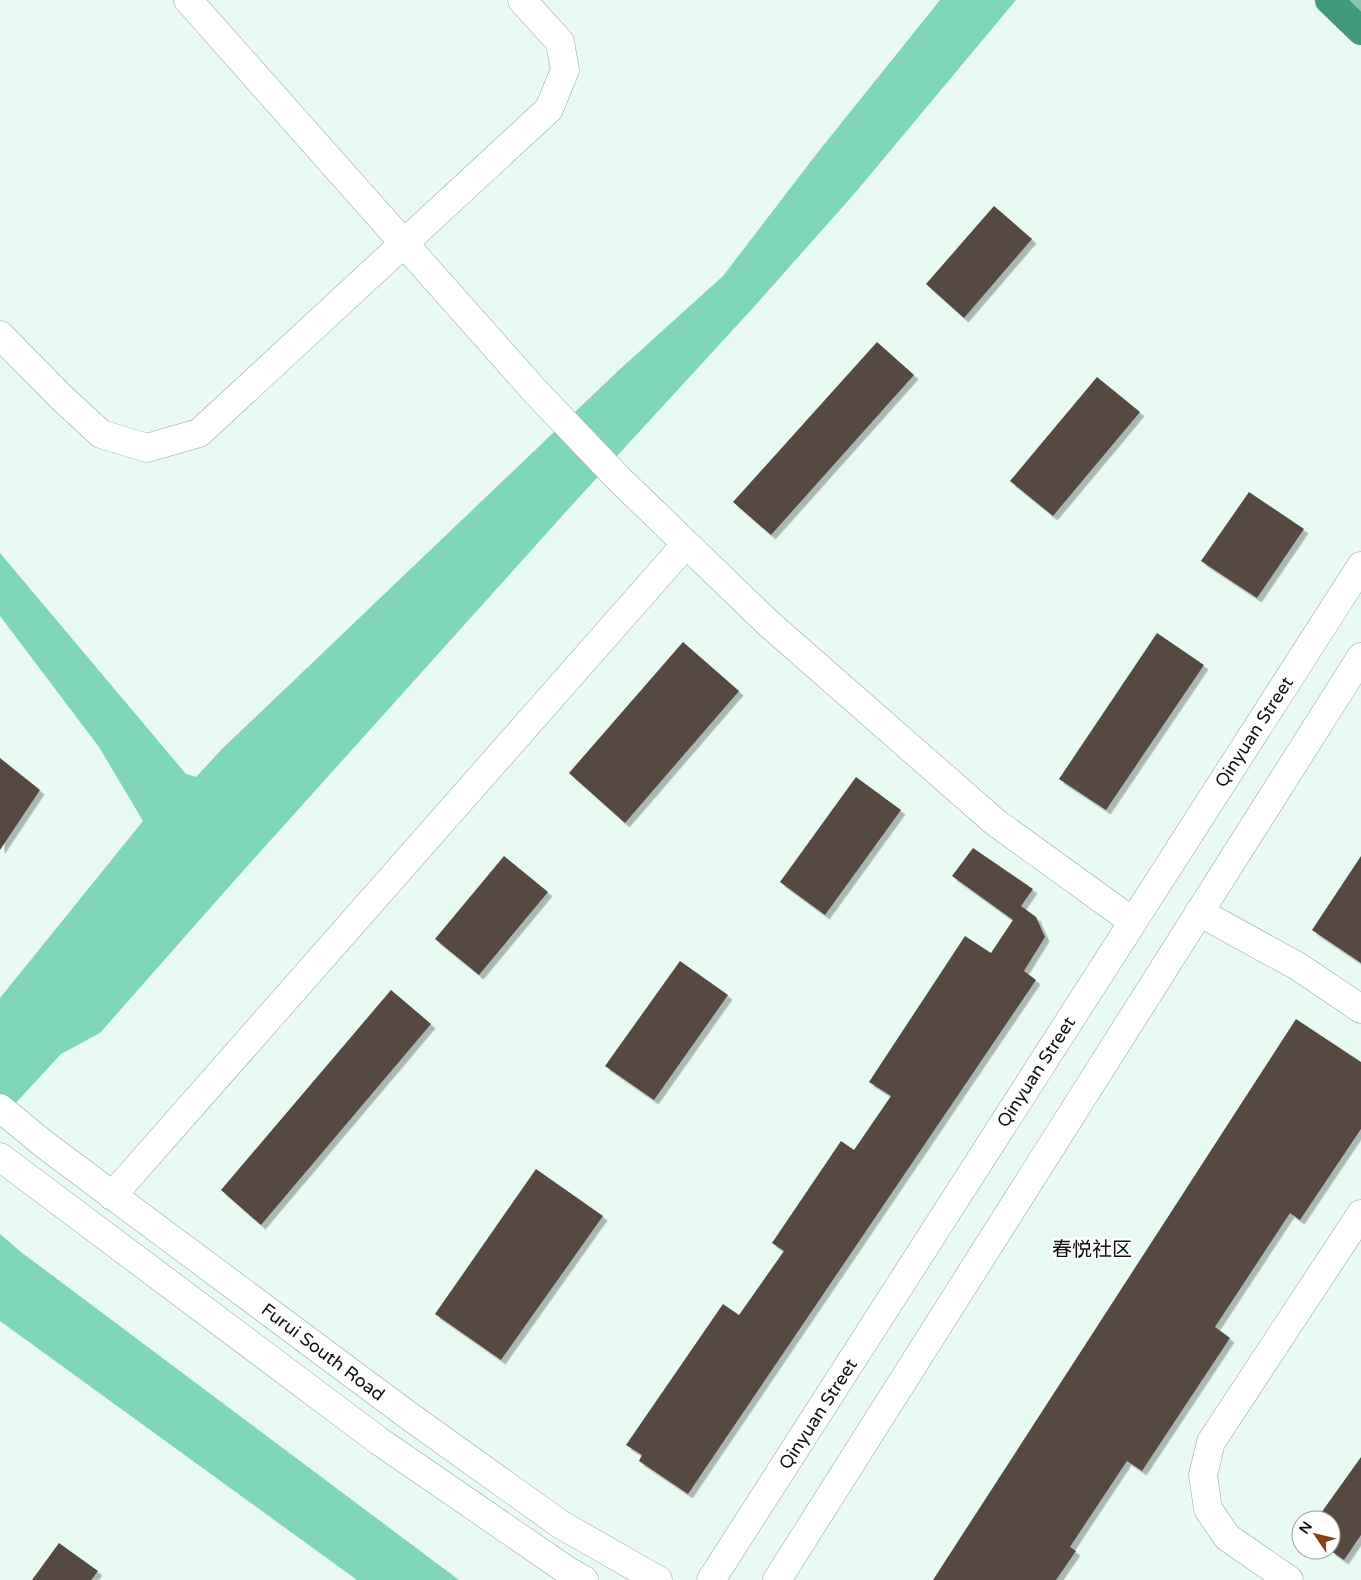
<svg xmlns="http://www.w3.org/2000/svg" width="1361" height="1580" viewBox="0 0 1361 1580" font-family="'Varela Round','Noto Sans SC',sans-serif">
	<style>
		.water { fill: #7fd7b7 }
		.building { fill: #564a43; filter: url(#shadow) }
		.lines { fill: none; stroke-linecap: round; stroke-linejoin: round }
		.minor-casing { stroke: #95a59e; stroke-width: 29 }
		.major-casing { stroke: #d8d9d9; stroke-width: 29 }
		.highway-casing { stroke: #d8d9d9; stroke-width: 29 }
		.minor { stroke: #fff; stroke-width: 28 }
		.major { stroke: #8dc2b1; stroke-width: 28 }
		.highway { stroke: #419a7d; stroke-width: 28 }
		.labels { text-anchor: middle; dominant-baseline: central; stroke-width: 5; stroke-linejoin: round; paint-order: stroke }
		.street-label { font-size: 18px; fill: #0d1311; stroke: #fff }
		.quarter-label { font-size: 20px; fill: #0d1311; stroke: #fff }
	</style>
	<defs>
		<filter id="shadow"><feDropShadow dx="4.5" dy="4.5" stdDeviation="0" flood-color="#0004"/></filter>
	</defs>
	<rect width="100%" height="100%" fill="#e9faf3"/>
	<path class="water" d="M 940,0 L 1016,0 L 855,193 L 752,309 L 572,505 L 234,881 L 100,1033 L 61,1054 L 0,1120 L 0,998 L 143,821 L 99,747 L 0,616 L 0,553 L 186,774 L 196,777 L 223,748 L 619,370 L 723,276 L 818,152 Z
		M 0,1234 L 21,1252 L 459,1580 L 357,1580 L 0,1321 Z"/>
	<path class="building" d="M 994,206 L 1032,239 L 964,318 L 926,284 Z
		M 877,342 L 914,375 L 771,535 L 733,502 Z
		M 1097,377 L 1140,412 L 1053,516 L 1010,481 Z
		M 1249,492 L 1304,529 L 1257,598 L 1201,561 Z
		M 1157,633 L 1204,665 L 1106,810 L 1059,779 Z
		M 683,642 L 739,691 L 625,823 L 569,773 Z
		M 0,758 L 40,790 L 0,850 Z
		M 856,777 L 901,810 L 825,915 L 780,882 Z
		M 973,848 L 1033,889 L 1021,906 L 1036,917 L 1045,937 L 1024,971 L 1036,980 L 688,1494 L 639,1461 L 642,1455 L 626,1445 L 723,1304 L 739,1315 L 784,1251 L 772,1243 L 841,1141 L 854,1150 L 891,1096 L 869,1082 L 965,936 L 991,953 L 1013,920 L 952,876 Z
		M 504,856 L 548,892 L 479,975 L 435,939 Z
		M 1361,856 L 1361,963 L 1312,930 Z
		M 680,961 L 728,995 L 654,1100 L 605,1066 Z
		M 391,990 L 431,1024 L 261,1225 L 221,1190 Z
		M 1296,1019 L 1361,1062 L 1361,1129 L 1300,1220 L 1290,1213 L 1215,1327 L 1230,1338 L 1142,1471 L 1127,1461 L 1070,1547 L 1076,1551 L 1056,1580 L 933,1580 Z
		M 536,1169 L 603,1216 L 501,1360 L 435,1314 Z
		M 1361,1457 L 1361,1535 L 1344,1560 L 1331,1551 L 1331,1520 L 1316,1520 Z
		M 59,1543 L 98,1571 L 91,1580 L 32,1580 Z"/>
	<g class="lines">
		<g class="minor-casing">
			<path id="minor" d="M 188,0 L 534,390 L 619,479 L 768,623 L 995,822 L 1132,921
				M 0,335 L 61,397 L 101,434 L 147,448 L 199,433 L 549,109 L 565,70 L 560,42 L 522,0
				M 1199,912 L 1299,967 L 1361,1009
				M 0,1108 L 45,1145 L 405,1413 L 560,1524 L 658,1580
				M 0,1157 L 379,1441 L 565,1569 L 584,1580
				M 112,1196 L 686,544
				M 711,1580 L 1361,566
				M 777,1580 L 1361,657
				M 1289,1580 L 1227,1537 L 1208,1509 L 1203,1475 L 1211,1442 L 1361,1214"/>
		</g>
		<g class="major-casing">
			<path id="major" d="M 1361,0 L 1361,1"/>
		</g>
		<g class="highway-casing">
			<path id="highway" d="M 1329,0 L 1361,31"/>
		</g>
		<use href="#minor" class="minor"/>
		<use href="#major" class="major"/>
		<use href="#highway" class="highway"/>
	</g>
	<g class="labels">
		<g class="street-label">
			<text transform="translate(1254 732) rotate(-57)">Qinyuan Street</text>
			<text transform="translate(1036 1072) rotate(-57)">Qinyuan Street</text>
			<text transform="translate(323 1352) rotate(37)">Furui South Road</text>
			<text transform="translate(818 1414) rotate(-57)">Qinyuan Street</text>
		</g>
		<g class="quarter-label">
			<text x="1092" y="1250">春悦社区</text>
		</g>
	</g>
	<g transform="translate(1316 1535) rotate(305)"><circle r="24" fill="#ffffff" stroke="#9ea1a0"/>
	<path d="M0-4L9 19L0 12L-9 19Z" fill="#864118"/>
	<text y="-8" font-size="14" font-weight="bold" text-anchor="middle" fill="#0d1311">N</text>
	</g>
</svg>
